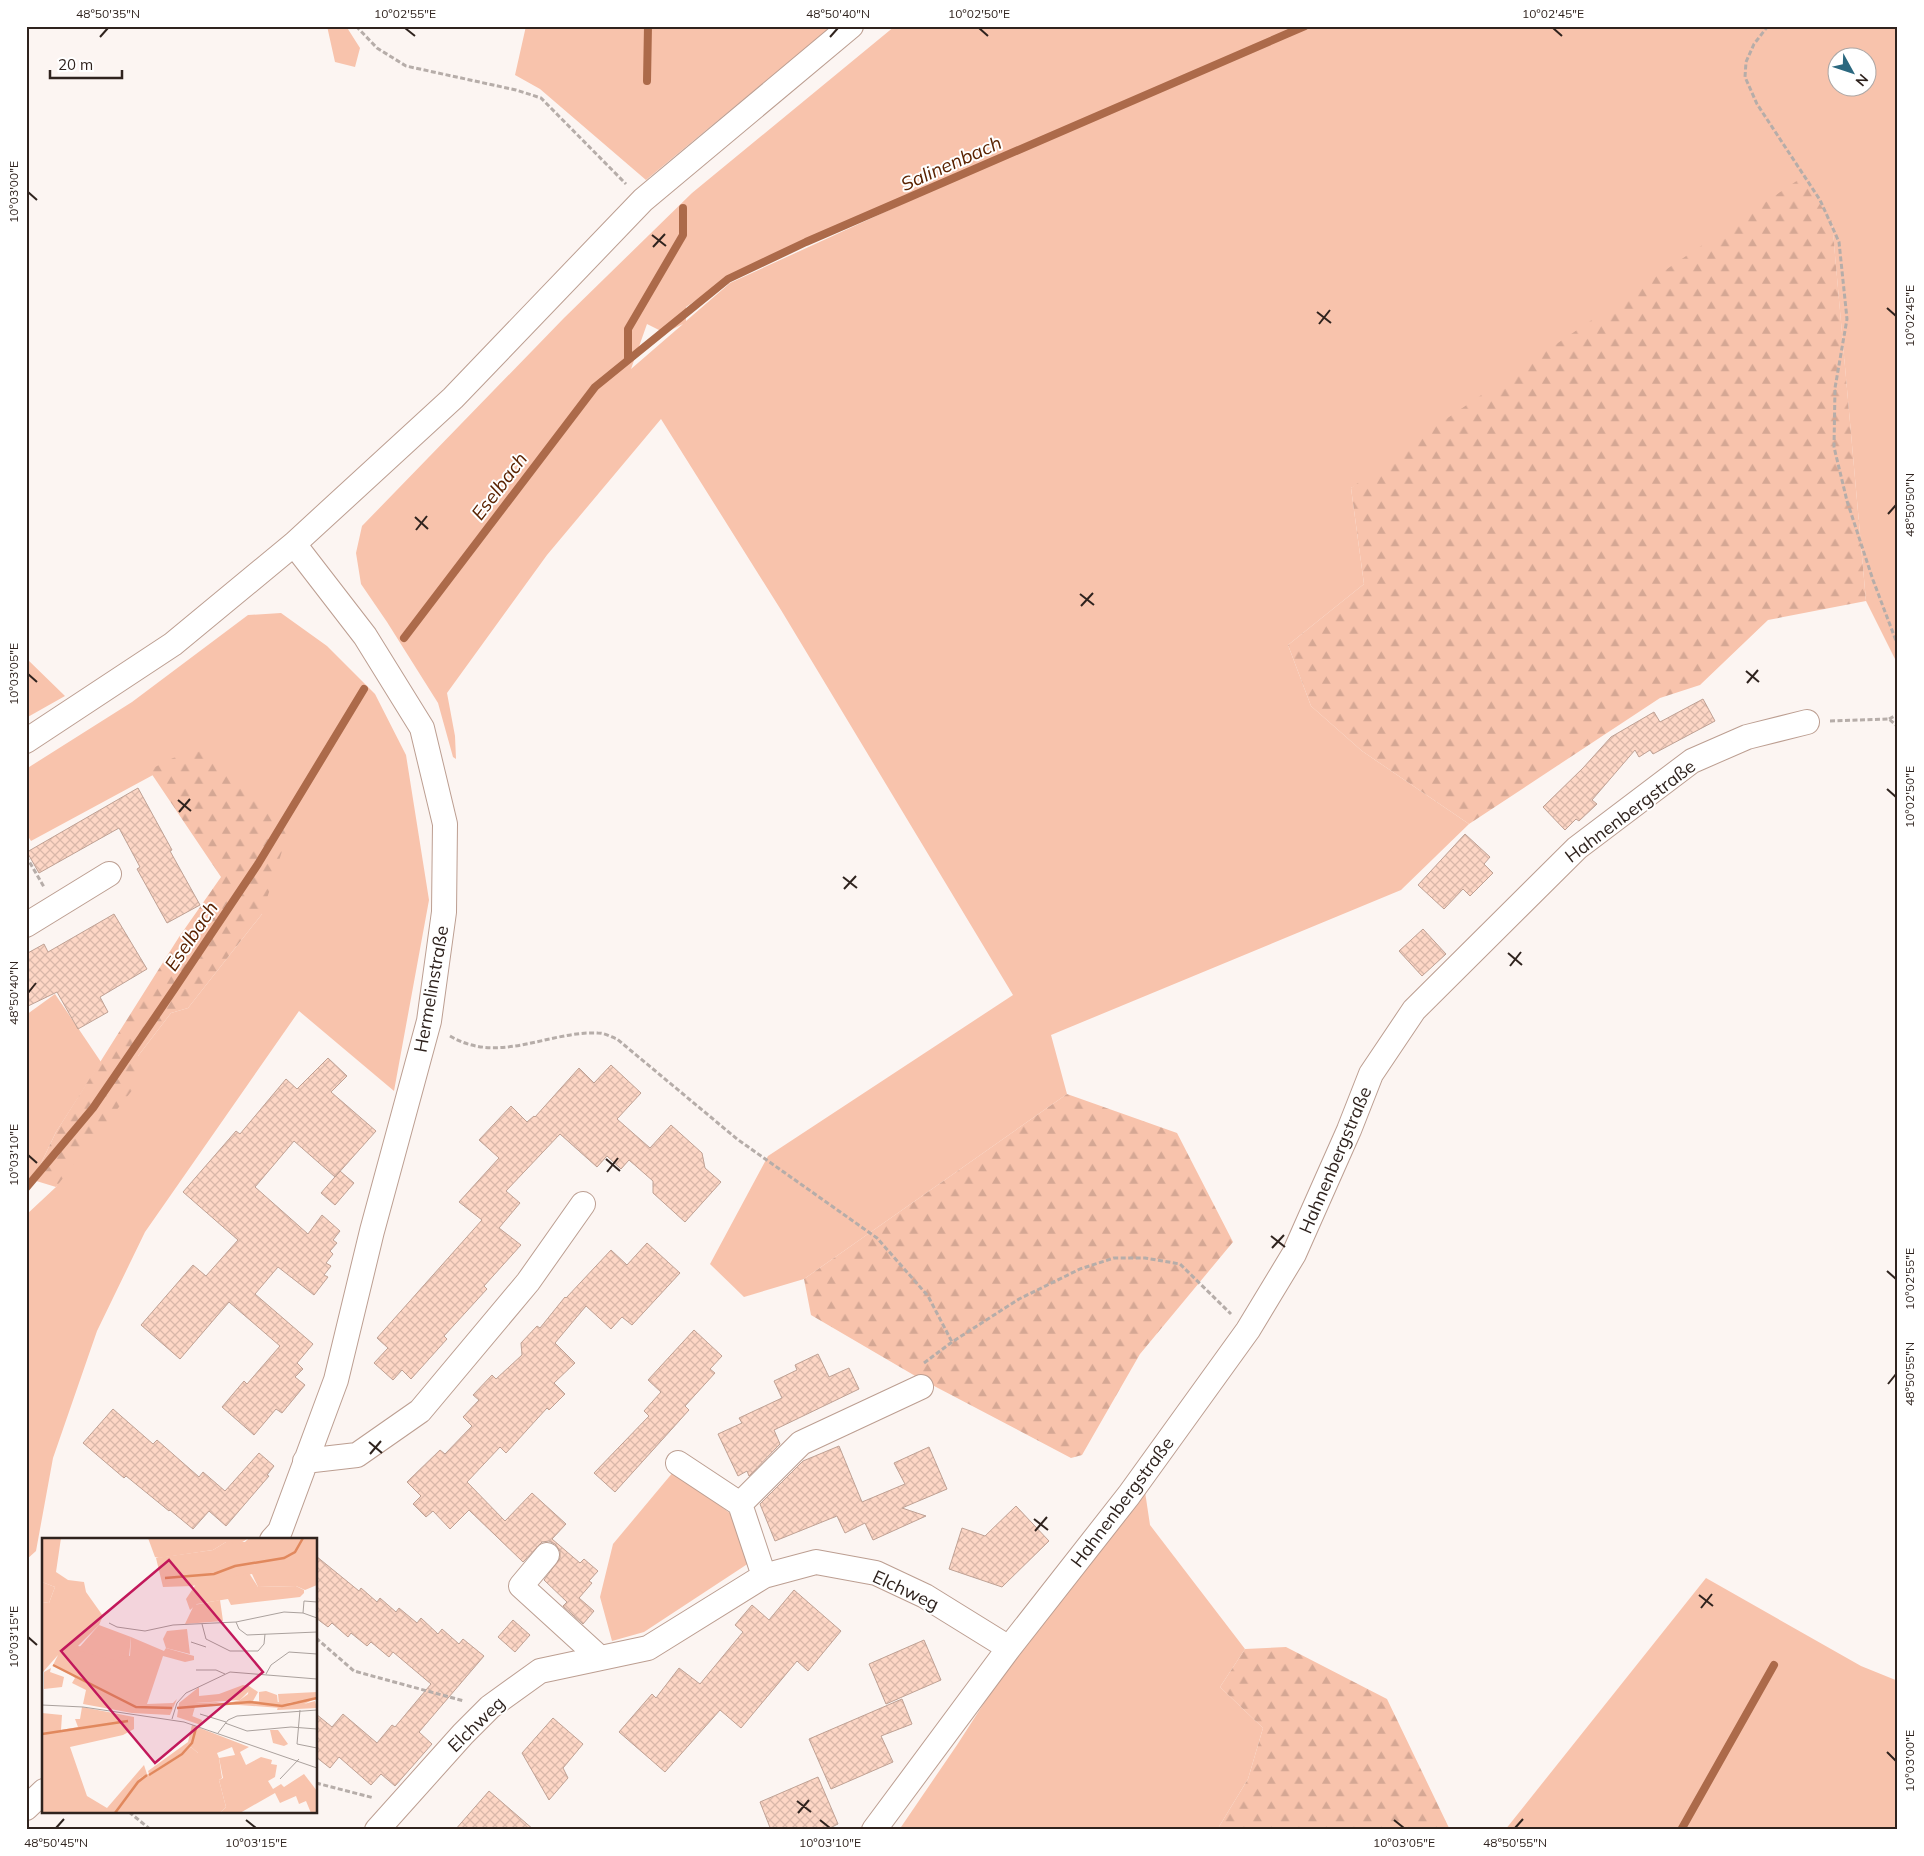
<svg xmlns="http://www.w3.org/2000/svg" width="1924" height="1856" viewBox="0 0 1924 1856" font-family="Mulish,sans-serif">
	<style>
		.grass { fill: #f8c3ac; fill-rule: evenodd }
		.forest { fill: url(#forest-firs) }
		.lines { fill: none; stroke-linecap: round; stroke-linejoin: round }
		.stream { stroke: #ac6a4a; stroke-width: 8 }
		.building { fill: url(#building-cross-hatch); stroke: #bfa194 }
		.minor-casing { stroke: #bc9e91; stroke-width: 26 }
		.path { stroke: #b6ada9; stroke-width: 3; stroke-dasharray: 5 2.5; stroke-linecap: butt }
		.minor { stroke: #fff; stroke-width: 24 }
		.ticks { fill: none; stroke: #2f231e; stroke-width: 2 }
		.labels { text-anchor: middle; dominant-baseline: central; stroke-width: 4; stroke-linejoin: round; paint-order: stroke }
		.street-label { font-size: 18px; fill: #2f231e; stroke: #fff }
		.water-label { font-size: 19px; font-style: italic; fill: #5a2201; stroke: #fff }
		.inset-river { fill: none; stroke: #e1885d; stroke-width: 2.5 }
		.inset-road { fill: none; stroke: #aaa19d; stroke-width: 1 }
		.view { fill: #c2185b; fill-opacity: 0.15; stroke: #c2185b; stroke-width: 2.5 }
		.inset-edge { fill: none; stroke: #2f231e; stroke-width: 2.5 }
		.neatline { fill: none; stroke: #2f231e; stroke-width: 2 }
		.ticks-label { font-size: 12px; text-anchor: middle; fill: #2f231e }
	</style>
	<defs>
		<pattern id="forest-firs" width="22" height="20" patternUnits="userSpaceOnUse" patternTransform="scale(1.25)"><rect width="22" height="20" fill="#f8c3ac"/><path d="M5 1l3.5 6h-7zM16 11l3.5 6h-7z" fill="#d5a794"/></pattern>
		<pattern id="building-cross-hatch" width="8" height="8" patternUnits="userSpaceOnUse" patternTransform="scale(1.25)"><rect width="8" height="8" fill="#fdd6c5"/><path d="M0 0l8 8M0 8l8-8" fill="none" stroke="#d9b7a9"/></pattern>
	</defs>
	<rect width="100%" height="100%" fill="#fcf5f2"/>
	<path class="grass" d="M 327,26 L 346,26 L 360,48 L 355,67 L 335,62 Z
		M 526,26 L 832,26 L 646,180 L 540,89 L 515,75 Z
		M 895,26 L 1305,26 L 1159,90 L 1305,28 L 1306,26 L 1898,26 L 1898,665 L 1866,601 L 1832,222 L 1351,488 L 1364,584 L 1288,645 L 1311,706 L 1362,751 L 1469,824 L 1401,890 L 1051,1035 L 1067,1094 L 804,1279 L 744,1297 L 710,1264 L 768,1156 L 1013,995 L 781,610 L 661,419 L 547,555 L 447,693 L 455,736 L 456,759 L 453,757 L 438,703 L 387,622 L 361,584 L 356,553 L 362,526 L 564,318 L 692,193 ZM 1836,58 L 1866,58 L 1866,88 L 1836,88 ZM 1029,146 L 730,283 L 686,321 L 686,307 L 728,279 L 806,242 ZM 647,324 L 665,333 L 683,324 L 631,369 Z
		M 281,613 L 327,646 L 375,694 L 406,755 L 429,900 L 394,1091 L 299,1011 L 145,1232 L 97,1331 L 53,1458 L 36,1551 L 26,1560 L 26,1215 L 56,1187 L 138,1056 L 171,1013 L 188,1008 L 262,914 L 153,775 L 31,841 L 26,833 L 26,769 L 132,702 L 248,615 Z
		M 26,658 L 65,696 L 26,718 Z
		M 55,994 L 101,1062 L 56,1132 L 33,1180 L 26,1185 L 26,1015 Z
		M 674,1471 L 731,1514 L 749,1563 L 644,1632 L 612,1641 L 600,1597 L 613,1544 Z
		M 1144,1485 L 1150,1525 L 1245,1649 L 1220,1687 L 1263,1728 L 1248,1779 L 1217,1830 L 899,1830 L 957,1745 L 1015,1655 L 1082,1575 Z
		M 1706,1578 L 1861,1666 L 1898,1681 L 1898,1830 L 1505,1830 Z"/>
	<path class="forest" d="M 1801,178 L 1832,221 L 1866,601 L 1768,620 L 1700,685 L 1660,698 L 1469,824 L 1362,751 L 1311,706 L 1288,645 L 1364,584 L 1351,488 L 1424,434 Z
		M 201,751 L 291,823 L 262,914 L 188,1008 L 171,1013 L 138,1056 L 141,1079 L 56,1187 L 33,1180 L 56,1132 L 179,937 L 221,877 L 149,770 L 173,758 Z
		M 1067,1094 L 1177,1133 L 1233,1242 L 1140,1354 L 1082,1455 L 1071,1458 L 917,1377 L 811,1315 L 804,1279 Z
		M 1286,1647 L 1387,1699 L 1450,1830 L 1217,1830 L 1248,1779 L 1263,1728 L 1220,1687 L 1245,1649 Z"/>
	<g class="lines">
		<path class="stream" d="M 647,81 L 648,26
			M 628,359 L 628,329 L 683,235 L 683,208
			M 404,638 L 595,387 L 728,279 L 806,242 L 1305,26
			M 26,1188 L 93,1108 L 175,988 L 258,864 L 364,689
			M 1681,1830 L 1774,1665"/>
	</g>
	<path class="building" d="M 1703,699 L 1715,721 L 1653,754 L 1650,750 L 1639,757 L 1635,750 L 1592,800 L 1597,804 L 1579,821 L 1576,819 L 1565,830 L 1543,807 L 1583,768 L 1611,737 L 1654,712 L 1660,722 Z
		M 138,788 L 172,850 L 170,851 L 200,905 L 167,923 L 137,869 L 140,867 L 119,828 L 39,873 L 27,852 Z
		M 1465,834 L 1490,857 L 1484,864 L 1493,873 L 1470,896 L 1463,889 L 1444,909 L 1418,885 Z
		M 114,914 L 147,969 L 100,997 L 108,1012 L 78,1029 L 57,992 L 26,1007 L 26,954 L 44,944 L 48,952 Z
		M 1423,929 L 1446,954 L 1422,976 L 1399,951 Z
		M 328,1058 L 347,1076 L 331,1092 L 376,1131 L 335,1177 L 294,1141 L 255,1187 L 308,1234 L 322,1215 L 340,1231 L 333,1240 L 337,1243 L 330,1251 L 333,1254 L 326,1263 L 331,1266 L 324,1275 L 328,1277 L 314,1295 L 278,1267 L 255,1294 L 313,1344 L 297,1363 L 303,1369 L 295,1377 L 305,1385 L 282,1413 L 276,1409 L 254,1435 L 222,1407 L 244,1381 L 247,1384 L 280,1346 L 229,1302 L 180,1359 L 141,1325 L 193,1265 L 206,1276 L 238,1240 L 183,1192 L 236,1131 L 240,1134 L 286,1079 L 297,1089 Z
		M 611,1065 L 641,1093 L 617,1119 L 650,1148 L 671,1125 L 702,1153 L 705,1168 L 721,1182 L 685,1222 L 653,1193 L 653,1181 L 629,1160 L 621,1169 L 607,1156 L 597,1167 L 560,1134 L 506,1191 L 520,1203 L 499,1228 L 521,1245 L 484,1286 L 487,1289 L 444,1336 L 447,1339 L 411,1379 L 402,1370 L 393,1380 L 374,1363 L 388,1348 L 377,1338 L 482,1220 L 459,1202 L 499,1158 L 479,1140 L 511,1106 L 527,1122 L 534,1116 L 535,1117 L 579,1068 L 594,1083 Z
		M 340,1171 L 354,1183 L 335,1205 L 321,1193 Z
		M 647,1243 L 680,1273 L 632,1325 L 622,1317 L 611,1329 L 586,1306 L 555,1343 L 575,1363 L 554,1383 L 565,1394 L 549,1410 L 547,1408 L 506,1453 L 500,1447 L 467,1482 L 505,1521 L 532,1493 L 566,1524 L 552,1539 L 580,1563 L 584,1559 L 598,1571 L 589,1581 L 592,1583 L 579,1598 L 594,1611 L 583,1624 L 563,1606 L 567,1602 L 544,1580 L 560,1558 L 560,1551 L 555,1544 L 549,1541 L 542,1542 L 523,1562 L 469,1510 L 450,1529 L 433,1511 L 426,1517 L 413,1504 L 421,1496 L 407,1482 L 440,1450 L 445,1454 L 472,1426 L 463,1417 L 479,1400 L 473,1395 L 492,1375 L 496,1379 L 522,1355 L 521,1343 L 537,1326 L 540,1328 L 565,1297 L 566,1298 L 611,1250 L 627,1265 Z
		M 694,1330 L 722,1356 L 710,1369 L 715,1373 L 685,1406 L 689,1410 L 615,1492 L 594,1473 L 649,1416 L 644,1411 L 661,1392 L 648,1380 Z
		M 818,1354 L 829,1377 L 849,1368 L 859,1389 L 774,1430 L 780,1444 L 749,1476 L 747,1471 L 738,1476 L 718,1434 L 742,1423 L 739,1418 L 782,1398 L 774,1381 L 797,1370 L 795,1365 Z
		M 113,1409 L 153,1444 L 157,1440 L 199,1477 L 203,1472 L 225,1491 L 259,1453 L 274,1466 L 267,1475 L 269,1476 L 226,1526 L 209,1511 L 193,1529 L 170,1510 L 169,1511 L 126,1476 L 124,1478 L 83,1443 Z
		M 839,1446 L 862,1502 L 905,1484 L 894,1463 L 929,1447 L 947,1489 L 902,1508 L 926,1516 L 873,1540 L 865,1523 L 845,1533 L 837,1516 L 775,1541 L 760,1504 L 803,1461 Z
		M 1016,1506 L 1049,1541 L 1002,1587 L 949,1569 L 962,1528 L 985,1536 Z
		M 316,1556 L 359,1591 L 361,1588 L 377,1602 L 380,1598 L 396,1612 L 399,1608 L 417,1623 L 421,1618 L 438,1634 L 442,1629 L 459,1644 L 463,1639 L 484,1656 L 419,1732 L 432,1744 L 395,1786 L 381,1774 L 371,1785 L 339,1757 L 330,1768 L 316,1757 L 316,1714 L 332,1727 L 343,1714 L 377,1743 L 392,1725 L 395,1727 L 431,1684 L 393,1652 L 389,1657 L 371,1642 L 367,1646 L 351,1633 L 348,1637 L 332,1623 L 328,1627 L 316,1618 Z
		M 794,1590 L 841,1631 L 808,1671 L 797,1661 L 741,1728 L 720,1710 L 665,1772 L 619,1732 L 652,1694 L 656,1698 L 679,1668 L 700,1684 L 743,1632 L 735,1625 L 752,1605 L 769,1620 Z
		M 513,1620 L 530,1635 L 515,1652 L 498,1637 Z
		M 924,1640 L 941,1680 L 886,1704 L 869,1664 Z
		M 902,1699 L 912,1724 L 881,1736 L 893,1762 L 831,1789 L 809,1739 Z
		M 553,1718 L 583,1744 L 563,1768 L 568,1778 L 549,1800 L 522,1753 Z
		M 818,1777 L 838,1824 L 826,1830 L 771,1830 L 760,1802 Z
		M 489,1791 L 534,1830 L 455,1830 Z"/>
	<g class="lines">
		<g class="minor-casing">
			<path id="minor" d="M 26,741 L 173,644 L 294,544 L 453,398 L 643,200 L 851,26
				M 26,925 L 109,874
				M 305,1461 L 357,1455 L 420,1411 L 528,1282 L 583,1204
				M 678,1463 L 740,1504 L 764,1576
				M 740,1504 L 801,1443 L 921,1387
				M 272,1540 L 280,1531 L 336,1380 L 372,1231 L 429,1021 L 444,912 L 445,824 L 422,728 L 365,636 L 294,544
				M 547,1555 L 521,1586 L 600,1658
				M 26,1808 L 44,1791
				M 377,1830 L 463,1734 L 490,1707 L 540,1671 L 648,1648 L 764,1576 L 816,1562 L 876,1573 L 925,1596 L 1009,1648
				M 874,1830 L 1009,1648 L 1129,1495 L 1248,1330 L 1294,1254 L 1349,1130 L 1371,1074 L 1414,1010 L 1577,848 L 1692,761 L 1747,737 L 1807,722"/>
		</g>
		<path class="path" d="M 356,26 L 377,48 L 406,66 L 516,90 L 541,98 L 626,184
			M 1768,26 L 1754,44 L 1746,62 L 1745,77 L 1757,104 L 1820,200 L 1839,242 L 1847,319 L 1835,388 L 1834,447 L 1847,501 L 1873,580 L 1898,646
			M 1889,719 L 1898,714
			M 1830,721 L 1889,719 L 1898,727
			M 26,856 L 44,887
			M 450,1036 C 499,1065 547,1031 598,1033 C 605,1033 611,1037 617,1039 L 737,1139 L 877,1238 L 928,1296 L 952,1342
			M 924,1363 L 952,1342 L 1019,1299 L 1080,1269 L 1114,1258 L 1145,1258 L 1180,1264 L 1231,1314
			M 316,1638 L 354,1671 L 464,1701
			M 316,1783 L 374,1798
			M 129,1812 L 151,1830"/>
		<use href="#minor" class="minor"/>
	</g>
	<path class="ticks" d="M 405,28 L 415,36M 979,28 L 988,36M 1553,28 L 1562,36M 100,37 L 108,28M 830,37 L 838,28M 28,192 L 37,200M 652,235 L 666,246M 653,247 L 665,234M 1887,308 L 1896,316M 1317,312 L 1331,323M 1319,324 L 1330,310M 1888,514 L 1896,505M 415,517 L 428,529M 416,530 L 427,516M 1080,594 L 1094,605M 1081,606 L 1093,593M 1746,671 L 1759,682M 28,674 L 37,682M 1747,683 L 1758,670M 1887,789 L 1896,797M 178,800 L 191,811M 179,812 L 190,799M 843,877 L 857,888M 844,889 L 856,876M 1508,953 L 1522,965M 1510,966 L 1521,952M 28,993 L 36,983M 28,1155 L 37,1163M 606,1159 L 620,1171M 607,1172 L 618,1158M 1271,1236 L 1285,1247M 1272,1248 L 1284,1235M 1887,1271 L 1896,1279M 1888,1384 L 1896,1374M 369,1442 L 382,1453M 370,1454 L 381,1441M 1034,1519 L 1048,1530M 1035,1531 L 1047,1517M 1699,1595 L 1713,1606M 1701,1608 L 1712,1594M 28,1637 L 37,1645M 1887,1752 L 1896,1761M 797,1801 L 811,1812M 798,1813 L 809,1800M 246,1820 L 256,1828M 820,1820 L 830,1828M 1394,1820 L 1404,1828M 56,1828 L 64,1819M 1515,1828 L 1523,1819"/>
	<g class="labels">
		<g class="street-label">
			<text transform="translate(1630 811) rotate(-37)">Hahnenbergstraße</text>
			<text transform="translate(431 989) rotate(-80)">Hermelinstraße</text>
			<text transform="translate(1335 1160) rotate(-67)">Hahnenbergstraße</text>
			<text transform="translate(1122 1502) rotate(-53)">Hahnenbergstraße</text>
			<text transform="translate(906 1590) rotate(25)">Elchweg</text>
			<text transform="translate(476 1724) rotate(-44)">Elchweg</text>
		</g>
		<g class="water-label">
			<text transform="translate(951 163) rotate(-24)">Salinenbach</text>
			<text transform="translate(499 486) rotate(-53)">Eselbach</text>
			<text transform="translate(191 936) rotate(-56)">Eselbach</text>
		</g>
	</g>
	<g transform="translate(42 1538)">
		<rect width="275" height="275" fill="#fcf5f2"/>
		<path d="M 19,0 L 14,34 L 26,42 L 42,44 L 44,54 L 61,78 L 57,87 L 36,108 L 88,118 L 89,99 L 122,113 L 124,110 L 152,118 L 152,122 L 143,124 L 121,118 L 105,166 L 131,165 L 135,161 L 128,177 L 90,175 L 41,166 L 44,152 L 30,145 L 33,140 L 29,137 L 11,127 L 16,117 L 1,134 L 0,148 L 0,64 L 7,65 L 13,49 L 0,44 L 0,1 ZM 207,0 L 275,0 L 275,47 L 263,52 L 254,48 L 216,49 L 210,36 L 150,48 L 121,49 L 114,20 L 171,12 L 184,4 L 203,4 ZM 178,62 L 181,83 L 143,86 L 152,67 ZM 9,130 L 8,134 L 22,139 L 20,149 L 2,151 L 2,134 ZM 201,147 L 207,148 L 207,153 L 198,162 L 153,165 L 150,178 L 160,182 L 159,187 L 135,179 L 137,165 L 157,149 L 157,158 L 177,156 ZM 224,153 L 235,157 L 236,166 L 217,164 L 217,154 ZM 275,154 L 275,160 L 262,166 L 273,163 L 275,170 L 235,172 L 236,169 L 259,163 L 237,166 L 236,156 ZM 40,169 L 92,179 L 92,191 L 81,197 L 28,209 L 45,258 L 65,270 L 102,227 L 105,236 L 98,240 L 72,275 L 0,275 L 0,175 L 20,177 L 19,192 L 36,189 L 33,181 L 38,181 ZM 150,187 L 207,209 L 198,214 L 204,227 L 219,219 L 230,222 L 229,226 L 235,227 L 233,239 L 226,243 L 231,251 L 239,246 L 242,249 L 262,236 L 275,253 L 275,275 L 269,275 L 264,263 L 257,266 L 254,258 L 238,265 L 233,255 L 198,275 L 178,275 L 184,269 L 177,242 L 181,240 L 177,220 L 193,217 L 190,209 L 175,215 L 156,215 L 149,209 L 107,236 L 106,233 L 146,204 Z" fill="#f8c3ac"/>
		<path d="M 106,0 L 207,0 L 197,6 L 184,4 L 171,12 L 117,20 L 113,19 ZM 162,34 L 171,35 L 173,42 L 207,35 L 216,49 L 254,48 L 262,52 L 262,55 L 258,59 L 189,67 L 186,61 L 155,66 L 148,72 L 144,61 L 154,46 L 153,37 ZM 0,44 L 13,49 L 7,65 L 0,64 ZM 57,87 L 89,99 L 87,119 L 80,117 L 75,123 L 35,112 ZM 145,91 L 148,116 L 124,110 L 121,101 L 125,93 ZM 207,148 L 216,154 L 211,163 L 258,165 L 239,170 L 182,166 L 198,162 L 206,156 ZM 179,164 L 153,169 L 150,179 L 147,177 L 147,168 L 153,165 ZM 228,192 L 236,192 L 246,206 L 242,208 L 231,205 ZM 149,209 L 156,215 L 175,215 L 177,220 L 180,240 L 177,242 L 184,269 L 178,275 L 72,275 L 98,240 L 105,236 L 109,237 Z" fill="#f8c3ac"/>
		<path class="inset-river" d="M 123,40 L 172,36 L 193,28 L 242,20 L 253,14 L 261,0M 11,127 L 94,169 L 130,170M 135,170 L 208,164 L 240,168 L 275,160M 0,196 L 86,183M 107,237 L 140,216 L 150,205 L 154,190M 73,275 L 96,244 L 105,237"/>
		<path class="inset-road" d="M 261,75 L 262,63 L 275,64M 194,84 L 197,91 L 205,97 L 275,94M 67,85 L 75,89 L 103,93 L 131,87 L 194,84 L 242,74 L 261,75 L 275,80M 160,86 L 164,101 L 188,113 L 216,113 L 222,106 L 223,96M 149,104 L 164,109M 154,132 L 174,132 L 183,136M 224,136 L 229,127 L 247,114 L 275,116M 0,167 L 41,169 L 142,184 L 275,230M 258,172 L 255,206 L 275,210M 158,176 L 184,184M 130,181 L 135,165 L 144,155 L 188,134 L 275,141M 183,185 L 205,193 L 249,189 L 275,191M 176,195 L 186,182 L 195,178 L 275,172M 238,241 L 257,221"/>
		<path class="view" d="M 127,22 L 221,134 L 113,225 L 19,113 Z"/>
		<rect width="275" height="275" class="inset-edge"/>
	</g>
	<rect width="1924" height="1856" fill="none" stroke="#ffffff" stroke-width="55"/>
	<g transform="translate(1852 72) rotate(130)"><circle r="24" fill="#ffffff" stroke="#aca7a5"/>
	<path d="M0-4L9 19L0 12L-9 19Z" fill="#2b687f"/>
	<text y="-8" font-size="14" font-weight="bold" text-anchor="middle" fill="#2f231e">N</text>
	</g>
	<path d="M50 70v8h72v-8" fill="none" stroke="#2f231e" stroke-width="2.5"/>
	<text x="58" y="70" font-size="15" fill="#2f231e" stroke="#ffffff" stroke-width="4" paint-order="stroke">20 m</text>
	<rect x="28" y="28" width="1868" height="1800" class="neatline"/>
	<g class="ticks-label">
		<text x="108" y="18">48°50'35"N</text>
		<text x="405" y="18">10°02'55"E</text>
		<text x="838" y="18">48°50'40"N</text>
		<text x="979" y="18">10°02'50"E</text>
		<text x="1553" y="18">10°02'45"E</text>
		<text transform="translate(14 192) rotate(-90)" y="4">10°03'00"E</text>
		<text transform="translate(1910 316) rotate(-90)" y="4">10°02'45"E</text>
		<text transform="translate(1910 505) rotate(-90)" y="4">48°50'50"N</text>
		<text transform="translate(14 674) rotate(-90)" y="4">10°03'05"E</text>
		<text transform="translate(1910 797) rotate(-90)" y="4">10°02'50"E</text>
		<text transform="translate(14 993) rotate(-90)" y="4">48°50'40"N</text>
		<text transform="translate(14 1155) rotate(-90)" y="4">10°03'10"E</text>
		<text transform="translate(1910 1279) rotate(-90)" y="4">10°02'55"E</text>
		<text transform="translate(1910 1374) rotate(-90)" y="4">48°50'55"N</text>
		<text transform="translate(14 1637) rotate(-90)" y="4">10°03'15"E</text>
		<text transform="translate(1910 1761) rotate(-90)" y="4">10°03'00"E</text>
		<text x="56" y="1847">48°50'45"N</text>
		<text x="256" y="1847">10°03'15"E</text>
		<text x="830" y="1847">10°03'10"E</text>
		<text x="1404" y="1847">10°03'05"E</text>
		<text x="1515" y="1847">48°50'55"N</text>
	</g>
</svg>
